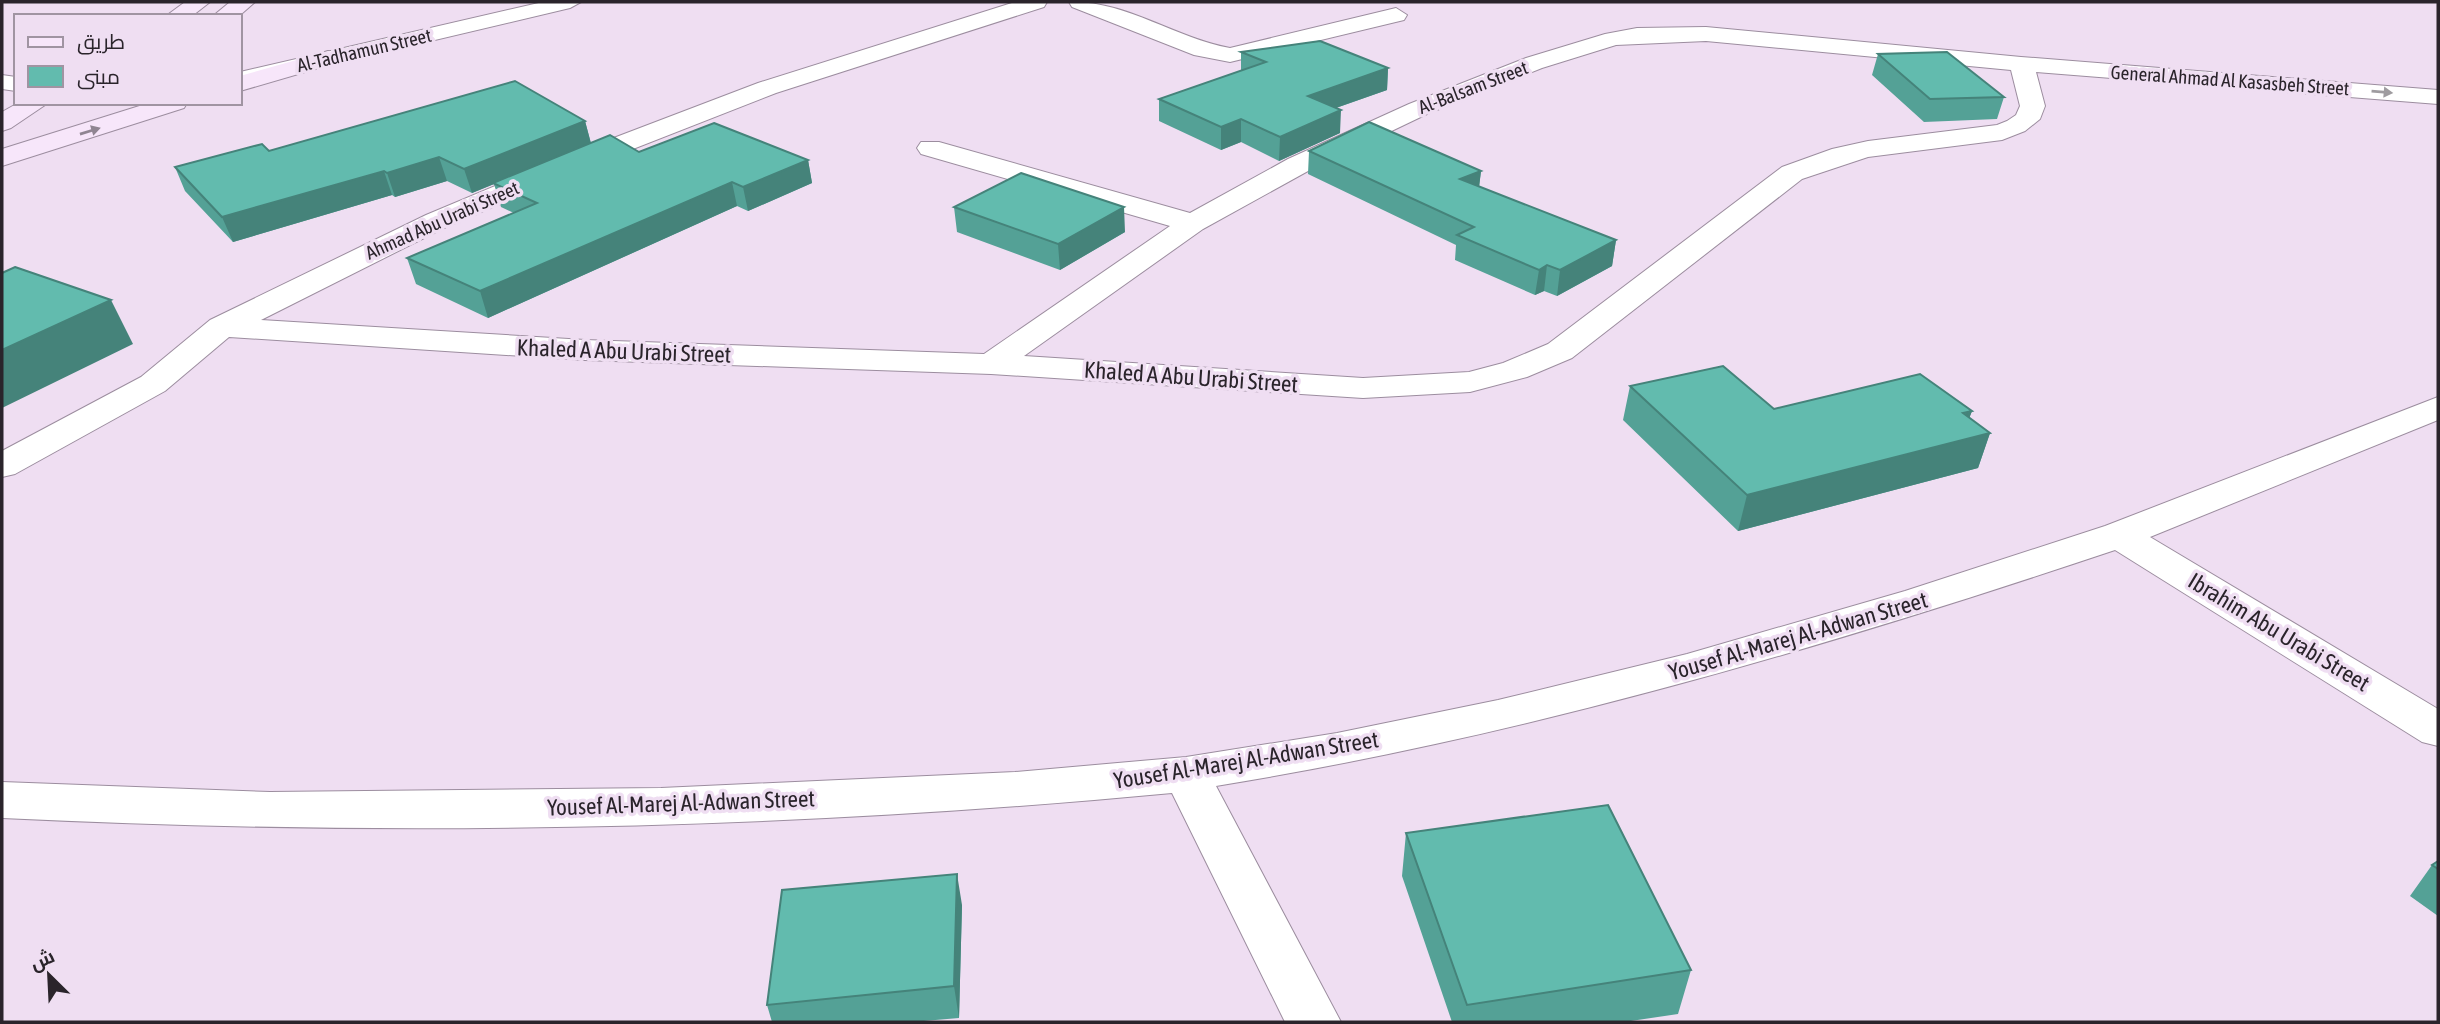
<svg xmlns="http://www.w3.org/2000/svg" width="2440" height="1024" viewBox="0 0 2440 1024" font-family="'Asap Condensed',Cairo,sans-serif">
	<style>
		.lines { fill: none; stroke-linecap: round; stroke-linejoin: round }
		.street-casing { stroke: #9c8d9f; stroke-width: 2 }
		.secondary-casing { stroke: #9c8d9f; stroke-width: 2 }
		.street { fill: #fff; fill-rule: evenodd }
		.secondary { fill: #f7e6fa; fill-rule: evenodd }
		.wall { fill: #54a196 }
		.shaded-wall { fill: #45837a }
		.building { fill: #62bbae; stroke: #45837a; stroke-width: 2 }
		.oneway { fill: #9f9ca0 }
		.oneway2 { fill: #908592 }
		.labels { text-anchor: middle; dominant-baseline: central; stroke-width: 7; stroke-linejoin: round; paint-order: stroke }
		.far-street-label { font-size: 19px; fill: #2a242b; stroke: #efdef2 }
		.street-label { font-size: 23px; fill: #2a242b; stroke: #efdef2 }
	</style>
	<rect width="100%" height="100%" fill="#efdef2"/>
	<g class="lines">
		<g class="street-casing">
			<path id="street" d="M 543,2 L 581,2 L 570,8 L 240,86 L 240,72 Z
				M 1015,2 L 1047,2 L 1044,7 L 776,93 L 587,167 L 446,227 L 261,320 L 585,340 L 984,354 L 1170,226 L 921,154 L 917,148 L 921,142 L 939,142 L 1190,213 L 1288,159 L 1409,104 L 1526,58 L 1605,34 L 1637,28 L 1706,27 L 2021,57 L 2438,90 L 2438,104 L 2036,72 L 2045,106 L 2040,119 L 2025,131 L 2002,140 L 1868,157 L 1802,179 L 1572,358 L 1527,377 L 1470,392 L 1363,398 L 991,374 L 585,360 L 229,337 L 165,391 L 15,474 L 2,477 L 2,451 L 141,377 L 210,320 L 426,215 L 569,155 L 758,83 ZM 1706,41 L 2011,70 L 2020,106 L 2016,115 L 2007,121 L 1997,125 L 1868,141 L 1832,149 L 1782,167 L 1548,344 L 1503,363 L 1469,372 L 1363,378 L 1024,356 L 1203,229 L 1308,171 L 1427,114 L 1542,68 L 1616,45 Z
				M 1069,2 C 1125,0 1175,38 1230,48 L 1396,8 L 1407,15 L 1404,20 L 1230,62 L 1194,55 L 1072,7 Z
				M 2,75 L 16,77 L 16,91 L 2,89 Z
				M 2438,397 L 2438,420 L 2150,537 L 2438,709 L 2438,746 L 2422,742 L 2115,550 C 1820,649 1524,736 1216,786 L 1341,1022 L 1285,1022 L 1172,793 C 784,830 391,837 2,818 L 2,782 L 270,792 L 661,788 L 1015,772 L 1186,757 L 1337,733 L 1498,700 L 1687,654 L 1905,591 L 2105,526 Z"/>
		</g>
		<g class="secondary-casing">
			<path id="secondary" d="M 185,2 L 210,2 L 192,16 L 166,16 Z
				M 230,2 L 255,2 L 239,16 L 213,16 Z
				M 328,51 L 336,53 L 340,58 L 336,63 L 240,91 L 240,76 Z
				M 18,103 L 48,103 L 11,128 L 2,131 L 2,112 Z
				M 149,103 L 187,103 L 184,108 L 2,166 L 2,149 Z"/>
		</g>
		<use href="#street" class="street"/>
		<use href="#secondary" class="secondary"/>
	</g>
	<path class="wall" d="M 1241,52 L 1388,68 L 1387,90 L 1336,108 L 1340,133 L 1279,161 L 1241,142 L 1221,150 L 1159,121 L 1159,99 L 1241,71 Z
		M 1878,54 L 2004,97 L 1997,119 L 1924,122 L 1872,75 Z
		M 585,121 L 591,143 L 639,152 L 808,160 L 812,183 L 748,211 L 737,206 L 488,318 L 416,284 L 407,258 L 514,213 L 501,207 L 494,184 L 472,193 L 447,181 L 395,197 L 392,195 L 233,242 L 185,191 L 175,167 L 269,151 Z
		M 1309,151 L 1481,171 L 1479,187 L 1616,240 L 1612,266 L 1557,296 L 1544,291 L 1535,295 L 1455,260 L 1456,245 L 1308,174 Z
		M 954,207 L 1125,232 L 1060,270 L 957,232 Z
		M 1630,386 L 1774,409 L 1972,411 L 1969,418 L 1990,433 L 1978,468 L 1738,531 L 1623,420 Z
		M 1406,833 L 1691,970 L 1678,1014 L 1624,1022 L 1452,1022 L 1402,876 Z
		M 2438,861 L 2438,916 L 2410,896 L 2432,865 Z
		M 962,905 L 959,1018 L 912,1022 L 772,1022 L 767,1005 Z"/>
	<path class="shaded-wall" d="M 1388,68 L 1387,90 L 1307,118 L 1308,96 Z
		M 1341,110 L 1340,133 L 1279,161 L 1280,137 Z
		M 1241,119 L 1241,142 L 1221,150 L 1221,127 Z
		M 585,121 L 591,144 L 493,183 L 494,184 L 472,193 L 464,169 Z
		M 439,157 L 447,181 L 395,197 L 387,173 Z
		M 808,160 L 812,183 L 748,211 L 743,187 Z
		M 384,171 L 392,195 L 233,242 L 222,217 Z
		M 1481,171 L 1478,195 L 1460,179 Z
		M 732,182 L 737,206 L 488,318 L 480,291 Z
		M 1124,207 L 1125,232 L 1060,270 L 1058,244 Z
		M 1616,240 L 1612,266 L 1557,296 L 1560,270 Z
		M 1547,265 L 1544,291 L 1535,295 L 1539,270 Z
		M 111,300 L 133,344 L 2,408 L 2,350 Z
		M 1972,411 L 1961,440 L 1990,433 L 1978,468 L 1738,531 L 1747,495 Z
		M 957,874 L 962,905 L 959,1018 L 954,986 Z"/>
	<path class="building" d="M 1320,41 L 1388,68 L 1308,96 L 1341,110 L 1280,137 L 1241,119 L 1221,127 L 1159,99 L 1266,62 L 1241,52 Z
		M 1947,52 L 2004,97 L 1930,99 L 1878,54 Z
		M 515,81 L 585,121 L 464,169 L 439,157 L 387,173 L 384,171 L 222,217 L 175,167 L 262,144 L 269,151 Z
		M 1369,122 L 1481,171 L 1460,179 L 1616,240 L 1560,270 L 1547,265 L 1539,270 L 1457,235 L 1474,227 L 1309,151 Z
		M 714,123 L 808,160 L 743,187 L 732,182 L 480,291 L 407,258 L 537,203 L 493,183 L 610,135 L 639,152 Z
		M 1021,173 L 1124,207 L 1058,244 L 954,207 Z
		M 15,267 L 111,300 L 2,350 L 2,273 Z
		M 1723,366 L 1774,409 L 1920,374 L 1972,411 L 1963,413 L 1990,433 L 1747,495 L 1630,386 Z
		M 1608,805 L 1691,970 L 1467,1005 L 1406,833 Z
		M 2438,861 L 2438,869 L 2432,865 Z
		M 957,874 L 954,986 L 767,1005 L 782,890 Z"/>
	<defs><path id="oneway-solid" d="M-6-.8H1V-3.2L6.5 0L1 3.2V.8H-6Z" transform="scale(1.75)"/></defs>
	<use class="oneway" href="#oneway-solid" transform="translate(2382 92) rotate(5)"/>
	<use class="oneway2" href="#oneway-solid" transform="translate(90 131) rotate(-17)"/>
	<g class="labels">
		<g class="far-street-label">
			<text transform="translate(364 50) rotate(-13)">Al-Tadhamun Street</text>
			<text transform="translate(2230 80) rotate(4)">General Ahmad Al Kasasbeh Street</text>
			<text transform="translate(1473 87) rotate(-21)">Al-Balsam Street</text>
			<text transform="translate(442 220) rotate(-24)">Ahmad Abu Urabi Street</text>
		</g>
		<g class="street-label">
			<text transform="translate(624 351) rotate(2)">Khaled A Abu Urabi Street</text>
			<text transform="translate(1191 377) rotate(4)">Khaled A Abu Urabi Street</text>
			<text transform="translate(2279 632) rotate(31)">Ibrahim Abu Urabi Street</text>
			<text transform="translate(1798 636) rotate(-16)">Yousef Al-Marej Al-Adwan Street</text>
			<text transform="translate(1246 760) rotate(-9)">Yousef Al-Marej Al-Adwan Street</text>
			<text transform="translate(681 803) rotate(-2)">Yousef Al-Marej Al-Adwan Street</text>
		</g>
	</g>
	<rect width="2440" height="1024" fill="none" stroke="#2a242b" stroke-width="7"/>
	<rect x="14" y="14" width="228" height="91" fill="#efdef2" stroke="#a094a2" stroke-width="2"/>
	<rect x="28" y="37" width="35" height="10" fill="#f7e6fa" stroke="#a094a2" stroke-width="2"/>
	<text x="77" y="49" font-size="21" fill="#2a242b">طريق</text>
	<rect x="28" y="66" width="35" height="21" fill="#62bbae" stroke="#a094a2" stroke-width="2"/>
	<text x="77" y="84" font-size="21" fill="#2a242b">مبنى</text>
	<g transform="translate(49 975) rotate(336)" stroke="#efdef2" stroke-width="5" paint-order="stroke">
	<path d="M0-5L12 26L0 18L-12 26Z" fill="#2a242b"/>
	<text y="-10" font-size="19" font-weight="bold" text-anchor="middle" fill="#2a242b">ش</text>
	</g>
</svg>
